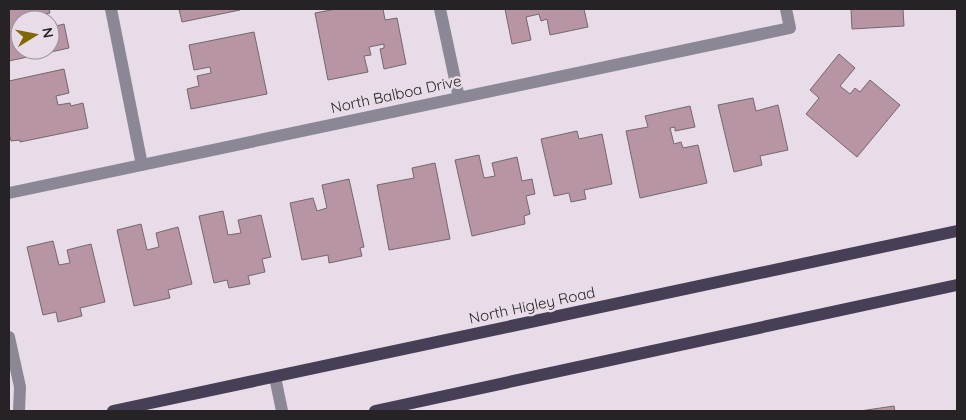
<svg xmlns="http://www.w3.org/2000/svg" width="966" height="420" viewBox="0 0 966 420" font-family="Quicksand,sans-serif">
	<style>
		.building { fill: #b795a4; stroke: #75676c }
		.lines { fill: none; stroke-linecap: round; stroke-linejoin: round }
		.minor { stroke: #8b8794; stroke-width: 12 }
		.major { stroke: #473f55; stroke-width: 12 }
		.labels { text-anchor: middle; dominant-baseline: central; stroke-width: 5; stroke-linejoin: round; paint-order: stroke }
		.street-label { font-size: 15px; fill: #272226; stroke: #e7dce7 }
	</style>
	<rect width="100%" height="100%" fill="#e7dce7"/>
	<path class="building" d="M 9,9 L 49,9 L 50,13 L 37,15 L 37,20 L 20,20 L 20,50 L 50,50 L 49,20 L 51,20 L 52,27 L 64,24 L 69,48 L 9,61 Z
		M 179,9 L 240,9 L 240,10 L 182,22 Z
		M 336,9 L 383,9 L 385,20 L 397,18 L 406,64 L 384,69 L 380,49 L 384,48 L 384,44 L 369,47 L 371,55 L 364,56 L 368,72 L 328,80 L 315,13 Z
		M 505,9 L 584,9 L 588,27 L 550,35 L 547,19 L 541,21 L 539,14 L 526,17 L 531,40 L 512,44 Z
		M 851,9 L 903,9 L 904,26 L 852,29 Z
		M 254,32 L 267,94 L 191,109 L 187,89 L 199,86 L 197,76 L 211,73 L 210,67 L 194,70 L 189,45 Z
		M 839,54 L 855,68 L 840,86 L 850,94 L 855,88 L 860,92 L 870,80 L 900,105 L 857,157 L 806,114 L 819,98 L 810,90 Z
		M 64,69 L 69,93 L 56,96 L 58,105 L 70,103 L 71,106 L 83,103 L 88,128 L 20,142 L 20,140 L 11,141 L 9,133 L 9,81 Z
		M 753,98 L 756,111 L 778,105 L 788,150 L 760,156 L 762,165 L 734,172 L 718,105 Z
		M 690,106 L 695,127 L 675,131 L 675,127 L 670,128 L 674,144 L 681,142 L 683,148 L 698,145 L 707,183 L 640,198 L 626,131 L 648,127 L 645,116 Z
		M 577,131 L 579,139 L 602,134 L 612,184 L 584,190 L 586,199 L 571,202 L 569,193 L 554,196 L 541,139 Z
		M 479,155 L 484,178 L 495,176 L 492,163 L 517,157 L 522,181 L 532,179 L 535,194 L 526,196 L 530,214 L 524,216 L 525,224 L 472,236 L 455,160 Z
		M 435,163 L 450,239 L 389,250 L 377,185 L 414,178 L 412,168 Z
		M 349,179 L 364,247 L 360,248 L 362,256 L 329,263 L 328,255 L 302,260 L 290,203 L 313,198 L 317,211 L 327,208 L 322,185 Z
		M 223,211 L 228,235 L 241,233 L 238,220 L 261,215 L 271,257 L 262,259 L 265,272 L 248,276 L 250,284 L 229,288 L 227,280 L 214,283 L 199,216 Z
		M 141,224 L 147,250 L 159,247 L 156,233 L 178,227 L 192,284 L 168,290 L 170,298 L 134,306 L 117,230 Z
		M 53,241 L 59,265 L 70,263 L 67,250 L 91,244 L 105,302 L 80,308 L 82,316 L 58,322 L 56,312 L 43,315 L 27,247 Z
		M 894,406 L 895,411 L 860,411 Z"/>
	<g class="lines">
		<path class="minor" d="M 111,9 L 142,165
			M 440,9 L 459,98
			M 9,193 L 790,28 L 786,9
			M 9,337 L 20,387 L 19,411
			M 275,377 L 282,411"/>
		<path class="major" d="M 113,411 L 957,231
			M 375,411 L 957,285"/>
	</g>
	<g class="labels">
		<g class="street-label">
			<text transform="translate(396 94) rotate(-12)">North Balboa Drive</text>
			<text transform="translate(532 305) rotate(-12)">North Higley Road</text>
		</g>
	</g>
	<rect width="966" height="420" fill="none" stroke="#272226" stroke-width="20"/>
	<g transform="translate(35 35) rotate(80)"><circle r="24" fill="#e7dce7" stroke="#9a929a"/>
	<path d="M0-4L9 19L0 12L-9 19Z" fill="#816800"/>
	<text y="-8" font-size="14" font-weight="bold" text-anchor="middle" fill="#272226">N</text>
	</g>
</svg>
